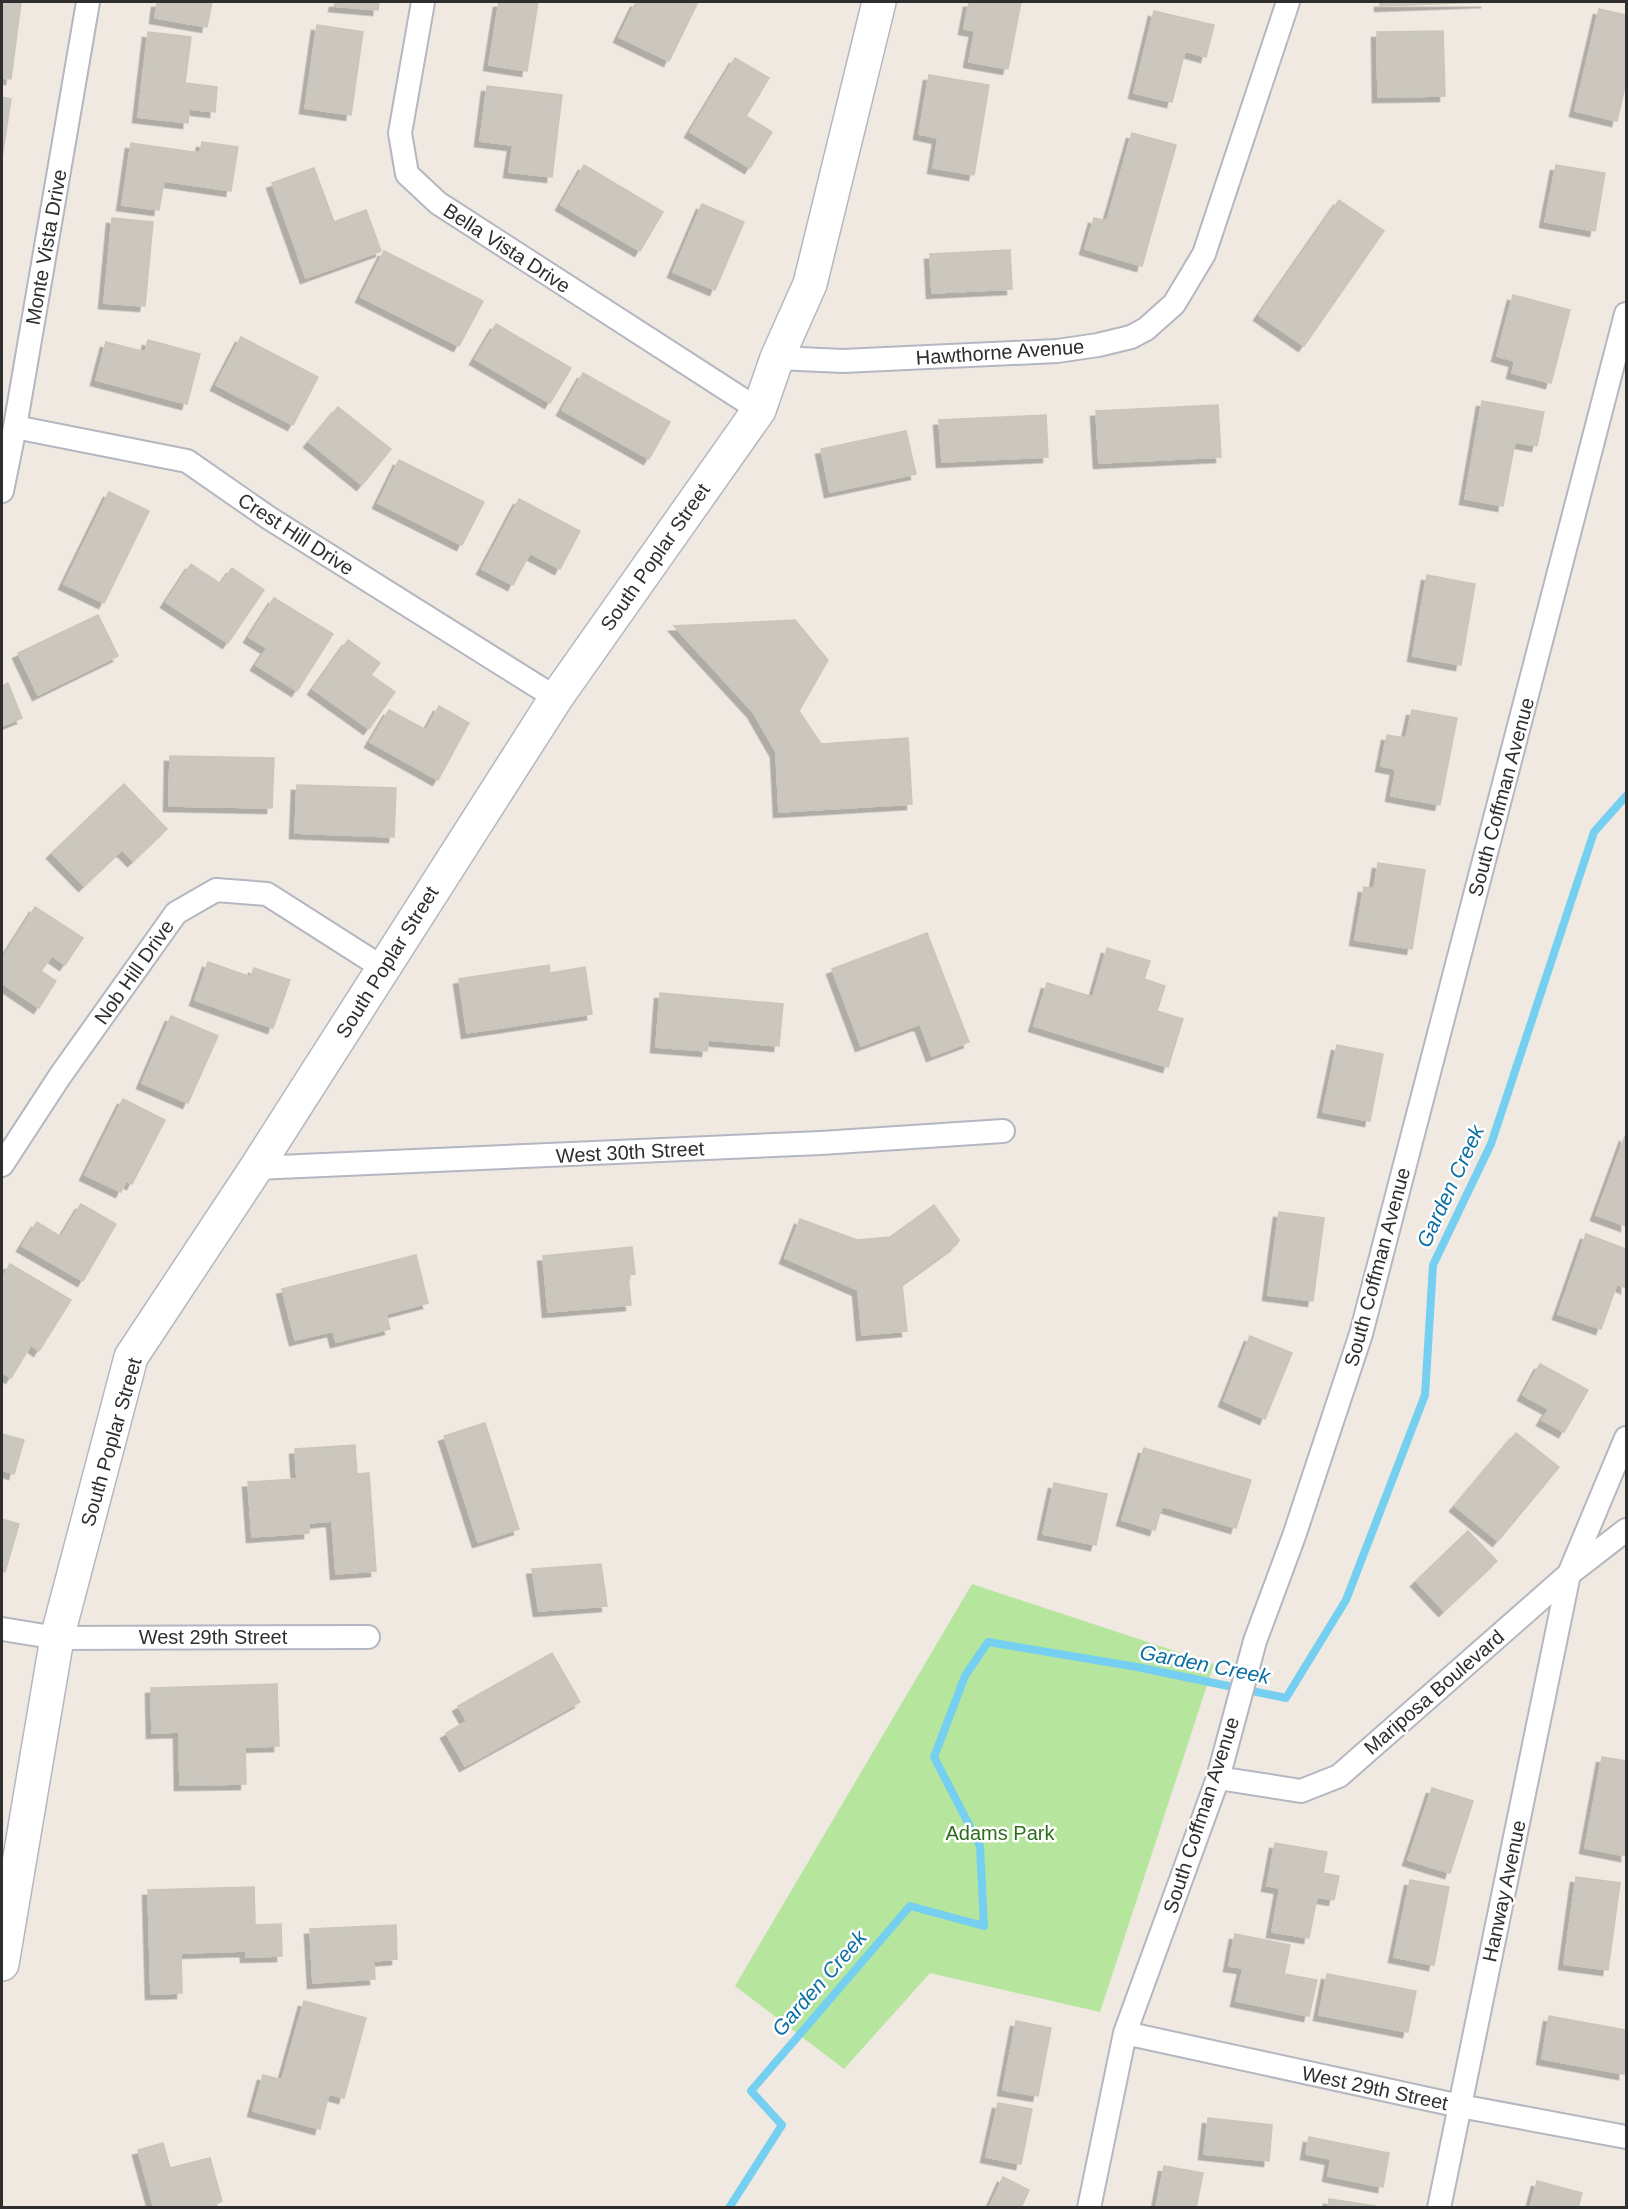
<svg xmlns="http://www.w3.org/2000/svg" width="1628" height="2209" viewBox="0 0 1628 2209" font-family="Helvetica,sans-serif">
	<style>
		.green { fill: #b6e59e }
		.lines { fill: none; stroke-linecap: round; stroke-linejoin: round }
		.stream { stroke: #75cff0; stroke-width: 8 }
		.building { fill: #cbc7bf; stroke: #cbc5ba; stroke-width: 1.5; filter: url(#shadow) }
		.street-casing { stroke: #b4b7c1; stroke-width: 26 }
		.secondary-casing { stroke: #b4b7c1; stroke-width: 36 }
		.street { stroke: #fff; stroke-width: 22 }
		.secondary { stroke: #fff; stroke-width: 33 }
		.labels { text-anchor: middle; dominant-baseline: central; stroke-width: 5; stroke-linejoin: round; paint-order: stroke }
		.street-label { font-size: 20px; fill: #2e2e2e; stroke: #fff }
		.park-label { font-size: 20px; fill: #2c6e1b; stroke: #fff }
		.water-label { font-size: 21px; font-style: italic; fill: #0d6fa3; stroke: #fff }
	</style>
	<defs>
		<filter id="shadow"><feDropShadow dx="-5.5" dy="5.5" stdDeviation="0" flood-color="#0004"/></filter>
	</defs>
	<rect width="100%" height="100%" fill="#efe9e1"/>
	<path class="green" d="M 972,1584 L 1214,1664 L 1100,2012 L 930,1973 L 844,2069 L 735,1986 Z"/>
	<g class="lines">
		<path class="stream" d="M 729,2208 L 782,2125 L 751,2091 L 910,1906 L 984,1926 L 980,1846 L 934,1757 L 965,1676 L 988,1642 L 1137,1667 L 1286,1698 L 1346,1600 L 1425,1395 L 1433,1265 L 1491,1144 L 1594,832 L 1626,796"/>
	</g>
	<path class="building" d="M 2,2 L 21,2 L 11,79 L 2,78 Z
		M 157,2 L 212,2 L 207,27 L 155,18 Z
		M 335,2 L 379,2 L 378,10 L 334,6 Z
		M 499,2 L 538,2 L 527,71 L 489,65 Z
		M 636,2 L 698,2 L 669,61 L 619,37 Z
		M 969,2 L 1021,2 L 1008,69 L 969,62 L 975,31 L 964,29 Z
		M 1380,2 L 1487,2 L 1380,6 Z
		M 1599,9 L 1626,15 L 1626,82 L 1617,121 L 1575,111 Z
		M 1154,11 L 1214,25 L 1206,57 L 1185,51 L 1172,102 L 1134,93 Z
		M 317,25 L 363,32 L 351,115 L 305,108 Z
		M 1443,31 L 1445,96 L 1378,97 L 1377,32 Z
		M 148,32 L 191,37 L 185,83 L 217,87 L 215,112 L 189,109 L 188,123 L 138,117 Z
		M 735,58 L 769,78 L 746,116 L 772,132 L 750,168 L 690,132 Z
		M 929,75 L 989,85 L 974,175 L 933,168 L 938,138 L 919,134 Z
		M 487,86 L 562,95 L 552,177 L 509,172 L 513,145 L 480,141 Z
		M 2,97 L 11,99 L 2,158 Z
		M 1132,133 L 1176,145 L 1142,266 L 1085,249 L 1094,218 L 1107,221 Z
		M 202,142 L 238,147 L 231,191 L 164,181 L 159,210 L 122,205 L 131,143 L 200,153 Z
		M 584,165 L 663,212 L 640,251 L 561,205 Z
		M 1556,165 L 1605,173 L 1595,231 L 1545,222 Z
		M 314,168 L 334,222 L 366,210 L 381,251 L 306,278 L 272,183 Z
		M 1339,200 L 1384,231 L 1304,346 L 1259,315 Z
		M 702,204 L 744,222 L 715,290 L 673,272 Z
		M 112,218 L 153,222 L 145,306 L 104,303 Z
		M 1010,250 L 1012,289 L 932,293 L 930,254 Z
		M 384,251 L 483,301 L 459,346 L 361,297 Z
		M 1513,295 L 1570,310 L 1551,383 L 1512,373 L 1515,361 L 1497,356 Z
		M 496,324 L 571,368 L 550,403 L 475,359 Z
		M 241,337 L 318,377 L 293,425 L 216,385 Z
		M 148,340 L 200,354 L 187,404 L 96,380 L 106,342 L 145,352 Z
		M 583,373 L 670,422 L 649,459 L 562,410 Z
		M 1482,401 L 1544,412 L 1537,446 L 1515,442 L 1503,506 L 1465,499 Z
		M 1218,405 L 1221,457 L 1099,463 L 1096,411 Z
		M 338,407 L 391,449 L 362,485 L 309,442 Z
		M 1046,415 L 1048,457 L 942,462 L 939,420 Z
		M 906,431 L 916,474 L 830,492 L 821,449 Z
		M 399,460 L 484,502 L 462,545 L 378,503 Z
		M 109,492 L 149,511 L 104,603 L 64,584 Z
		M 519,499 L 580,531 L 560,569 L 530,553 L 513,585 L 482,569 Z
		M 191,564 L 221,584 L 232,568 L 264,590 L 228,643 L 166,602 Z
		M 1427,575 L 1475,584 L 1461,665 L 1413,656 Z
		M 274,598 L 333,634 L 297,691 L 256,665 L 267,648 L 249,637 Z
		M 98,615 L 118,656 L 38,695 L 18,653 Z
		M 795,620 L 828,660 L 799,711 L 821,744 L 908,738 L 912,804 L 779,812 L 776,752 L 753,712 L 674,626 Z
		M 348,640 L 380,663 L 371,675 L 395,692 L 369,729 L 313,689 Z
		M 8,683 L 22,718 L 2,726 L 2,686 Z
		M 439,706 L 469,723 L 438,780 L 370,742 L 389,710 L 426,730 Z
		M 1412,710 L 1457,718 L 1440,805 L 1391,796 L 1396,769 L 1381,766 L 1387,735 L 1406,738 Z
		M 170,756 L 274,758 L 272,808 L 169,806 Z
		M 124,784 L 167,829 L 133,861 L 122,850 L 84,886 L 52,853 Z
		M 297,785 L 396,788 L 394,837 L 295,833 Z
		M 1378,863 L 1425,870 L 1412,949 L 1355,940 L 1364,887 L 1374,889 Z
		M 35,907 L 83,938 L 65,965 L 52,956 L 41,971 L 56,981 L 39,1008 L 2,983 L 2,959 Z
		M 927,933 L 969,1042 L 932,1056 L 920,1024 L 861,1046 L 832,969 Z
		M 1107,948 L 1150,961 L 1144,979 L 1165,986 L 1157,1011 L 1183,1019 L 1168,1067 L 1034,1026 L 1047,983 L 1093,997 Z
		M 208,962 L 251,977 L 254,968 L 290,980 L 273,1028 L 195,1000 Z
		M 549,965 L 550,973 L 585,967 L 592,1014 L 467,1033 L 459,979 Z
		M 660,993 L 783,1004 L 779,1046 L 708,1040 L 707,1051 L 656,1047 Z
		M 171,1016 L 218,1036 L 188,1103 L 142,1083 Z
		M 1337,1045 L 1383,1054 L 1370,1121 L 1323,1112 Z
		M 123,1099 L 165,1120 L 132,1184 L 126,1181 L 121,1192 L 85,1175 Z
		M 1625,1136 L 1626,1137 L 1626,1226 L 1596,1215 Z
		M 81,1204 L 116,1224 L 83,1281 L 22,1246 L 37,1222 L 61,1237 Z
		M 934,1205 L 959,1240 L 956,1245 L 902,1284 L 907,1331 L 862,1335 L 858,1290 L 785,1258 L 800,1219 L 857,1240 L 890,1237 Z
		M 1279,1212 L 1324,1218 L 1313,1301 L 1268,1295 Z
		M 1586,1234 L 1626,1249 L 1626,1288 L 1617,1284 L 1601,1329 L 1558,1314 Z
		M 632,1247 L 635,1274 L 628,1275 L 631,1305 L 548,1312 L 543,1256 Z
		M 416,1255 L 428,1303 L 386,1314 L 390,1329 L 336,1342 L 333,1331 L 295,1340 L 282,1289 Z
		M 10,1264 L 71,1300 L 39,1351 L 31,1345 L 11,1378 L 2,1372 L 2,1301 L 5,1296 L 2,1294 L 2,1278 Z
		M 1250,1336 L 1292,1353 L 1265,1419 L 1224,1401 Z
		M 1540,1364 L 1588,1390 L 1564,1432 L 1542,1420 L 1549,1409 L 1523,1395 Z
		M 485,1423 L 519,1529 L 478,1542 L 444,1436 Z
		M 1516,1433 L 1559,1467 L 1498,1541 L 1455,1506 Z
		M 2,1434 L 24,1440 L 14,1474 L 2,1470 Z
		M 355,1445 L 357,1474 L 369,1473 L 376,1571 L 336,1574 L 332,1521 L 309,1523 L 309,1533 L 252,1537 L 248,1482 L 297,1479 L 295,1449 Z
		M 1144,1448 L 1251,1480 L 1236,1528 L 1162,1506 L 1155,1530 L 1122,1520 Z
		M 1054,1483 L 1107,1494 L 1096,1545 L 1043,1534 Z
		M 2,1519 L 19,1524 L 5,1572 L 2,1571 Z
		M 1468,1531 L 1497,1561 L 1444,1611 L 1416,1581 Z
		M 601,1564 L 607,1606 L 539,1611 L 532,1569 Z
		M 552,1653 L 580,1702 L 465,1766 L 446,1733 L 467,1721 L 458,1706 Z
		M 277,1684 L 279,1746 L 245,1747 L 246,1784 L 180,1785 L 179,1732 L 152,1733 L 151,1688 Z
		M 1602,1757 L 1626,1761 L 1626,1856 L 1585,1848 Z
		M 1432,1788 L 1473,1801 L 1450,1873 L 1408,1860 Z
		M 1275,1843 L 1327,1852 L 1323,1873 L 1339,1876 L 1334,1900 L 1317,1897 L 1309,1938 L 1272,1932 L 1280,1888 L 1267,1886 Z
		M 1576,1877 L 1620,1883 L 1608,1970 L 1564,1964 Z
		M 1410,1880 L 1449,1887 L 1434,1965 L 1394,1957 Z
		M 254,1887 L 255,1925 L 281,1924 L 282,1956 L 246,1957 L 246,1951 L 181,1953 L 182,1993 L 151,1994 L 148,1890 Z
		M 396,1925 L 397,1959 L 374,1961 L 375,1979 L 313,1983 L 310,1929 Z
		M 1235,1934 L 1290,1945 L 1284,1974 L 1317,1980 L 1309,2016 L 1236,2001 L 1243,1968 L 1229,1966 Z
		M 1327,1974 L 1416,1991 L 1408,2032 L 1319,2015 Z
		M 304,2001 L 366,2018 L 344,2098 L 329,2094 L 320,2129 L 253,2111 L 263,2075 L 282,2080 Z
		M 1549,2016 L 1626,2030 L 1624,2074 L 1542,2059 Z
		M 1016,2021 L 1051,2028 L 1038,2096 L 1003,2090 Z
		M 998,2103 L 1032,2109 L 1021,2164 L 986,2157 Z
		M 1208,2118 L 1272,2125 L 1269,2161 L 1204,2154 Z
		M 1309,2137 L 1389,2153 L 1383,2187 L 1328,2176 L 1331,2159 L 1306,2154 Z
		M 163,2143 L 170,2168 L 210,2158 L 222,2201 L 207,2208 L 154,2208 L 138,2150 Z
		M 1164,2166 L 1203,2173 L 1196,2208 L 1156,2208 Z
		M 1003,2177 L 1029,2190 L 1021,2208 L 989,2208 Z
		M 1537,2181 L 1582,2193 L 1578,2208 L 1530,2208 Z
		M 1329,2199 L 1375,2206 L 1375,2208 L 1328,2208 Z"/>
	<g class="lines">
		<g class="street-casing">
			<path id="street" d="M 423,2 L 400,133 L 407,174 L 438,203 L 759,410
				M 777,358 L 843,361 L 1057,351 L 1098,345 L 1131,337 L 1146,329 L 1174,304 L 1204,254 L 1288,2
				M 15,427 L 187,461 L 269,518 L 556,698
				M 2,491 L 15,427 L 88,2
				M 2,1165 L 60,1076 L 176,913 L 216,890 L 267,894 L 383,968
				M 256,1168 L 821,1143 L 1003,1131
				M 2,1629 L 57,1638 L 368,1637
				M 1218,1778 L 1301,1791 L 1339,1776 L 1569,1574 L 1626,1530
				M 1125,2033 L 1460,2106 L 1626,2137
				M 1089,2208 L 1125,2033 L 1218,1778 L 1255,1641 L 1294,1536 L 1361,1334 L 1626,314
				M 1439,2208 L 1569,1574 L 1626,1438"/>
		</g>
		<g class="secondary-casing">
			<path id="secondary" d="M 2,1964 L 57,1638 L 131,1357 L 256,1168 L 556,698 L 759,410 L 777,358 L 810,284 L 879,2"/>
		</g>
		<use href="#street" class="street"/>
		<use href="#secondary" class="secondary"/>
	</g>
	<g class="labels">
		<g class="street-label">
			<text transform="translate(46 247) rotate(-80)">Monte Vista Drive</text>
			<text transform="translate(507 248) rotate(33)">Bella Vista Drive</text>
			<text transform="translate(1000 352) rotate(-4)">Hawthorne Avenue</text>
			<text transform="translate(296 534) rotate(33)">Crest Hill Drive</text>
			<text transform="translate(655 557) rotate(-55)">South Poplar Street</text>
			<text transform="translate(1501 797) rotate(-75)">South Coffman Avenue</text>
			<text transform="translate(387 962) rotate(-58)">South Poplar Street</text>
			<text transform="translate(134 972) rotate(-55)">Nob Hill Drive</text>
			<text transform="translate(630 1152) rotate(-3)">West 30th Street</text>
			<text transform="translate(1377 1267) rotate(-75)">South Coffman Avenue</text>
			<text transform="translate(111 1442) rotate(-74)">South Poplar Street</text>
			<text x="213" y="1637">West 29th Street</text>
			<text transform="translate(1434 1692) rotate(-41)">Mariposa Boulevard</text>
			<text transform="translate(1201 1815) rotate(-72)">South Coffman Avenue</text>
			<text transform="translate(1504 1891) rotate(-78)">Hanway Avenue</text>
			<text transform="translate(1375 2088) rotate(12)">West 29th Street</text>
		</g>
		<g class="park-label">
			<text x="1000" y="1833">Adams Park</text>
		</g>
		<g class="water-label">
			<text transform="translate(1450 1186) rotate(-65)">Garden Creek</text>
			<text transform="translate(1205 1664) rotate(11)">Garden Creek</text>
			<text transform="translate(819 1983) rotate(-49)">Garden Creek</text>
		</g>
	</g>
	<rect width="1628" height="2209" fill="none" stroke="#2e2e2e" stroke-width="6"/>
</svg>
